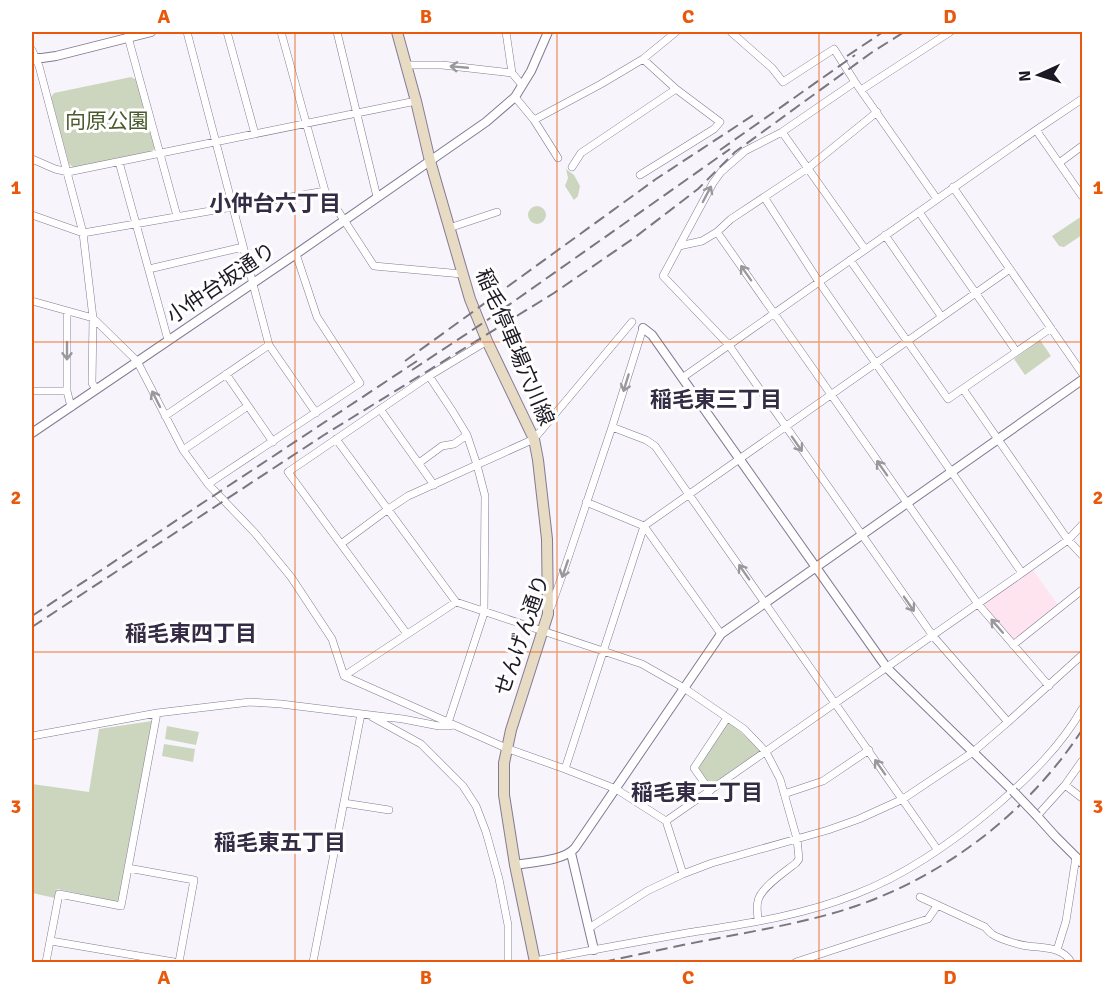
<svg xmlns="http://www.w3.org/2000/svg" width="1114" height="994" viewBox="0 0 1114 994" font-family="Signika,'Noto Sans JP',sans-serif">
	<style>
		.education { fill: #fde4ee }
		.green { fill: #ccd6be }
		.lines { fill: none; stroke-linecap: round; stroke-linejoin: round }
		.minor-casing { stroke: #837a96; stroke-width: 8 }
		.tertiary-casing { stroke: #837a96; stroke-width: 10 }
		.secondary-casing { stroke: #837a96; stroke-width: 12 }
		.minor { stroke: #fff; stroke-width: 7 }
		.tertiary { stroke: #fff; stroke-width: 8 }
		.secondary { stroke: #e7dbc4; stroke-width: 10 }
		.rail { stroke: #7a7780; stroke-width: 2; stroke-dasharray: 12 6; stroke-linecap: butt }
		.tertiary-bridge-casing { stroke: #837a96; stroke-width: 10; stroke-linecap: butt }
		.tertiary-bridge { stroke: #fff; stroke-width: 8 }
		.oneway { stroke: #99989c }
		.grid { fill: none; stroke: #e8590c; stroke-width: 1.5; stroke-opacity: 0.55 }
		.labels { text-anchor: middle; dominant-baseline: central; stroke-width: 6; stroke-linejoin: round; paint-order: stroke }
		.park-label { font-size: 21px; fill: #495b2c; stroke: #fff }
		.street-label { font-size: 21px; fill: #1d1924; stroke: #fff }
		.neighbourhood-label { font-size: 22px; font-weight: bold; fill: #342c44; stroke: #fff }
		.neatline { fill: none; stroke: #e8590c; stroke-width: 2 }
		.grid-label { font-size: 20px; text-anchor: middle; font-weight: bold; fill: #e8590c }
	</style>
	<rect width="100%" height="100%" fill="#f7f5fb"/>
	<path class="education" d="M 1032,569 L 1059,606 L 1019,639 L 1013,639 L 985,608 L 985,602 Z"/>
	<path class="green" d="M 131,77 L 137,80 L 155,147 L 152,152 L 74,168 L 69,164 L 51,97 L 54,93 Z
		M 566,169 L 574,175 L 580,186 L 578,196 L 574,200 L 565,186 L 568,178 Z
		M528 215a9 9 0 1 1 18 0a9 9 0 1 1-18 0Z
		M 1082,216 L 1082,235 L 1064,247 L 1059,246 L 1052,236 Z
		M 1040,340 L 1051,356 L 1025,375 L 1014,359 Z
		M 152,721 L 118,902 L 57,889 L 55,898 L 32,893 L 32,784 L 89,792 L 99,729 Z
		M 730,723 L 759,748 L 760,753 L 714,785 L 711,785 L 698,768 L 726,724 Z
		M 167,726 L 199,732 L 196,745 L 165,739 Z
		M 164,744 L 195,749 L 193,762 L 162,756 Z"/>
	<g class="lines">
		<g class="minor-casing">
			<path id="minor" d="M 187,32 L 269,345 L 316,413
				M 227,32 L 255,134
				M 281,32 L 325,191 L 374,266 L 462,274
				M 337,32 L 377,197
				M 506,32 L 512,73 L 522,85
				M 731,32 L 772,68 L 783,82 L 834,49 L 855,82 L 937,199
				M 128,37 L 177,216
				M 32,50 L 39,66 L 83,233 L 93,318 L 92,383 L 96,389
				M 406,65 L 442,65 L 512,73
				M 855,82 L 782,132 L 745,151 L 721,172 L 713,183 L 663,276 L 728,344 L 933,636 L 1008,722
				M 861,90 L 950,32
				M 515,97 L 534,120 L 558,158
				M 534,120 L 601,84 L 643,59 L 676,32
				M 1036,130 L 1082,196
				M 782,132 L 865,249
				M 32,159 L 55,169 L 68,172 L 416,101
				M 119,162 L 168,340
				M 1059,163 L 1082,146
				M 572,167 L 581,153 L 676,89 L 643,59
				M 640,175 L 714,129 L 720,122 L 676,89
				M 953,187 L 1082,373
				M 764,197 L 819,282 L 1022,573
				M 919,212 L 1016,351
				M 32,215 L 83,233 L 325,191
				M 449,228 L 497,212
				M 717,232 L 978,604 L 1049,686
				M 885,235 L 941,316
				M 679,246 L 702,241 L 717,232 L 731,219 L 808,168 L 877,112
				M 850,260 L 948,399 L 1051,328
				M 149,269 L 243,247
				M 32,301 L 93,318 L 137,361 L 183,450 L 208,484 L 255,533 L 291,577 L 332,639 L 344,676 L 506,748 L 565,769 L 616,789 L 666,821 L 683,874
				M 226,374 L 273,442
				M 429,376 L 453,412 L 467,435 L 477,465 L 485,496 L 484,613 L 448,723
				M 682,378 L 1036,130 L 1082,99
				M 963,389 L 1068,540 L 1082,555
				M 32,391 L 67,391 L 71,407
				M 67,391 L 67,311
				M 380,409 L 434,485
				M 165,416 L 269,345
				M 612,427 L 646,440 L 655,446 L 937,849
				M 336,439 L 456,602 L 642,664 L 684,688 L 744,729 L 766,752 L 780,779 L 797,839 L 799,859 L 796,863 C 786,871 760,888 758,901 C 756,907 758,915 758,921
				M 183,450 L 248,406
				M 419,463 L 442,446 L 454,444 L 467,435
				M 208,484 L 360,383 L 317,317 L 296,254
				M 586,502 L 644,526 L 721,634
				M 341,544 L 387,510 L 408,496 L 534,439 L 632,322
				M 551,607 L 563,573 L 612,427 L 643,328
				M 407,634 L 288,472 L 429,376 L 487,341
				M 1013,645 L 1082,590
				M 344,676 L 456,602
				M 372,717 L 421,744 L 463,786 L 476,806 L 486,832 L 499,879 L 508,925 L 508,962
				M 32,736 L 157,713 L 250,702 L 281,704 L 403,719 L 439,726 L 450,726
				M 565,769 L 644,526 L 1010,269
				M 1065,785 L 1082,798
				M 710,791 L 694,768 L 727,718
				M 784,794 L 823,781 L 869,750
				M 344,803 L 389,810
				M 1037,816 L 1065,785 L 1082,761
				M 666,821 L 1022,573 L 1068,540 L 1082,525
				M 128,868 L 194,880 L 179,962
				M 920,897 L 985,927 C 987,929 989,932 992,934 C 999,939 1019,945 1028,946 C 1043,948 1063,947 1071,962
				M 589,928 L 647,891 L 683,874 L 712,863 L 828,830 L 859,819 L 903,799 L 973,752 L 1008,722 L 1082,655
				M 51,941 L 174,962
				M 1057,950 L 1066,921 L 1076,857
				M 46,962 L 59,894 L 121,906 L 157,713
				M 313,962 L 361,714
				M 533,962 L 535,961 C 586,951 636,942 687,933 C 744,924 802,916 856,894 C 906,875 958,838 998,804 C 1030,776 1061,746 1082,709
				M 796,962 L 928,919 L 937,906"/>
		</g>
		<g class="tertiary-casing">
			<path id="tertiary" d="M 32,58 L 42,58 L 56,56 L 151,32
				M 643,328 L 652,335 L 887,668 L 1013,791
				M 32,433 L 296,254 L 486,122 L 515,97 L 531,71 L 548,32
				M 1037,816 L 1055,836 L 1082,863
				M 571,853 L 594,950
				M 515,865 C 532,862 564,861 575,848 L 721,634 L 1082,380"/>
		</g>
		<g class="secondary-casing">
			<path id="secondary" d="M 397,32 L 416,101 L 430,161 L 470,299 L 487,341 L 534,439 L 538,460 L 547,539 L 548,614 L 511,730 L 504,763 L 504,795 L 515,865 L 535,962"/>
		</g>
		<use href="#minor" class="minor"/>
		<use href="#tertiary" class="tertiary"/>
		<use href="#secondary" class="secondary"/>
		<path class="rail" d="M 847,56 L 883,32
			M 720,150 L 855,55
			M 405,361 L 656,179 L 758,112
			M 412,370 L 486,321 L 730,149
			M 32,616 L 417,361
			M 32,627 L 324,435 L 554,293 L 634,238 L 698,189 L 735,152 L 871,53 L 904,32
			M 603,962 C 642,954 680,945 719,938 C 765,929 812,921 856,906 C 948,874 1029,811 1082,730"/>
		<g class="tertiary-bridge-casing">
			<path id="tertiary-bridge" d="M 1013,791 L 1037,816"/>
		</g>
		<use href="#tertiary-bridge" class="tertiary-bridge"/>
	</g>
	<defs><path id="oneway-shaft" d="M-6 0H5M1.5-3L5.5 0L1.5 3" fill="none" stroke-width="1.6" stroke-linecap="round" stroke-linejoin="round" transform="scale(1.5)"/></defs>
	<g class="oneway">
		<use href="#oneway-shaft" transform="translate(459 67) rotate(-175)"/>
		<use href="#oneway-shaft" transform="translate(707 194) rotate(-62)"/>
		<use href="#oneway-shaft" transform="translate(746 273) rotate(-125)"/>
		<use href="#oneway-shaft" transform="translate(67 351) rotate(90)"/>
		<use href="#oneway-shaft" transform="translate(626 383) rotate(107)"/>
		<use href="#oneway-shaft" transform="translate(156 399) rotate(-117)"/>
		<use href="#oneway-shaft" transform="translate(797 444) rotate(55)"/>
		<use href="#oneway-shaft" transform="translate(882 468) rotate(-125)"/>
		<use href="#oneway-shaft" transform="translate(565 569) rotate(109)"/>
		<use href="#oneway-shaft" transform="translate(744 572) rotate(-125)"/>
		<use href="#oneway-shaft" transform="translate(909 604) rotate(55)"/>
		<use href="#oneway-shaft" transform="translate(997 626) rotate(-131)"/>
		<use href="#oneway-shaft" transform="translate(880 767) rotate(-125)"/>
	</g>
	<path class="grid" d="M 295,32 L 295,962M 557,32 L 557,962M 819,32 L 819,962M 32,342 L 1082,342M 32,652 L 1082,652"/>
	<g class="labels">
		<g class="park-label">
			<text x="107" y="121">向原公園</text>
		</g>
		<g class="street-label">
			<text transform="translate(221 283) rotate(-34)">小仲台坂通り</text>
			<text transform="translate(515 347) rotate(67)">稲毛停車場穴川線</text>
			<text transform="translate(522 635) rotate(-71)">せんげん通り</text>
		</g>
		<g class="neighbourhood-label">
			<text x="275" y="203">小仲台六丁目</text>
			<text x="716" y="399">稲毛東三丁目</text>
			<text x="191" y="633">稲毛東四丁目</text>
			<text x="697" y="792">稲毛東二丁目</text>
			<text x="280" y="842">稲毛東五丁目</text>
		</g>
	</g>
	<rect width="1114" height="994" fill="none" stroke="#ffffff" stroke-width="66"/>
	<g transform="translate(1039 75) rotate(266)" stroke="#ffffff" stroke-width="4.5" paint-order="stroke">
	<path d="M0-4.5L10 22L0 15L-10 22Z" fill="#1d1924"/>
	<text y="-9" font-size="16" font-weight="bold" text-anchor="middle" fill="#1d1924">N</text>
	</g>
	<rect x="33" y="33" width="1048" height="928" class="neatline"/>
	<g class="grid-label">
		<text x="164" y="23">A</text>
		<text x="426" y="23">B</text>
		<text x="688" y="23">C</text>
		<text x="950" y="23">D</text>
		<text x="16" y="194">1</text>
		<text x="1098" y="194">1</text>
		<text x="16" y="504">2</text>
		<text x="1098" y="504">2</text>
		<text x="16" y="813">3</text>
		<text x="1098" y="813">3</text>
		<text x="164" y="984">A</text>
		<text x="426" y="984">B</text>
		<text x="688" y="984">C</text>
		<text x="950" y="984">D</text>
	</g>
</svg>
